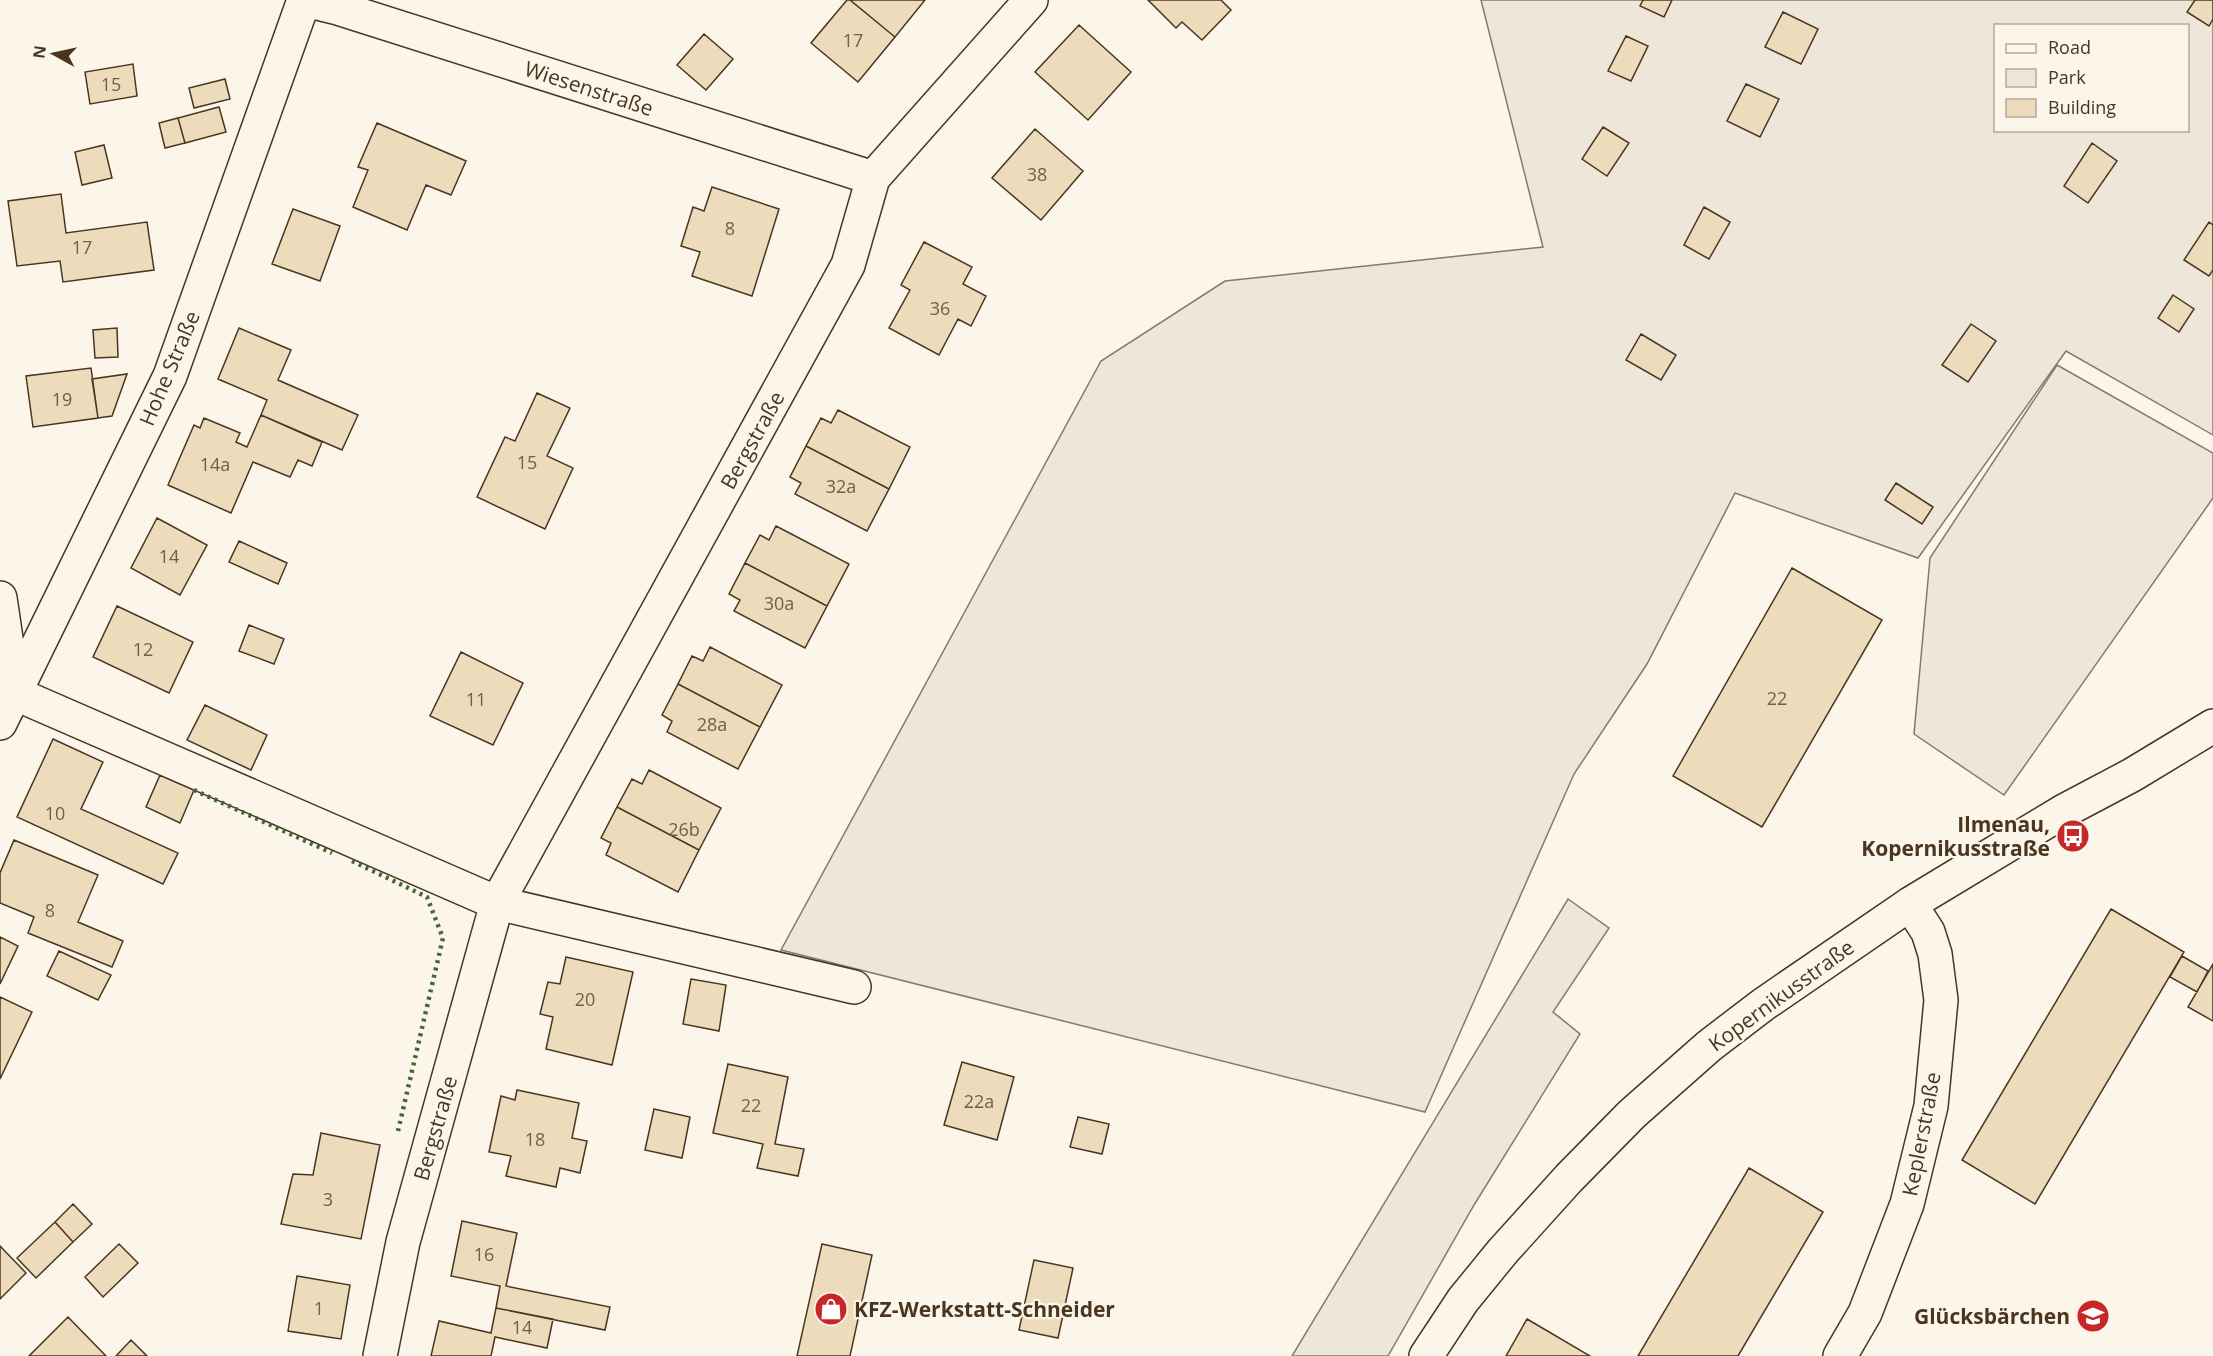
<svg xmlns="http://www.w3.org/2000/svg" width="2213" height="1356" viewBox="0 0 2213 1356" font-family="'Open Sans',sans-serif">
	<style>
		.green { fill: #ede6d9; stroke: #887966; stroke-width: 1.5; fill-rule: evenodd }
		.parking { fill: #ede7d9; stroke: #887966; stroke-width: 1.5 }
		.building { fill: #ecdcbc; stroke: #4a3520; stroke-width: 1.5 }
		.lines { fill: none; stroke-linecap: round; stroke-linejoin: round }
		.minor-casing { stroke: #4a3520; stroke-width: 36 }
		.minor { stroke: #fbf6e9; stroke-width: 33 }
		.hedge { stroke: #436837; stroke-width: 4.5; stroke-dasharray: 3 4.5; stroke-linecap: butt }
		.labels { text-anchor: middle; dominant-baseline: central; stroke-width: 4.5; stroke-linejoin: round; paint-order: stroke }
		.number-label { font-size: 18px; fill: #725f47 }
		.street-label { font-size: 21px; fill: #4a3520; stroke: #fbf6e9 }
		.poi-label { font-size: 21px; font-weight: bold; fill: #4a3520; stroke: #fbf6e9; text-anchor: end }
	</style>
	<rect width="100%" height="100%" fill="#fbf6e9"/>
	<path class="green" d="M 1481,0 L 2213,0 L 2213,435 L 2066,351 L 1918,558 L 1735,493 L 1647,664 L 1574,774 L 1425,1112 L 781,950 L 1101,361 L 1225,281 L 1543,247 ZM 1996,26 L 2188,26 L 2188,130 L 1996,130 Z"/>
	<path class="parking" d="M 2057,365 L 2213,453 L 2213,498 L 2004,795 L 1914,734 L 1930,558 Z
		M 1568,899 L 1609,928 L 1553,1012 L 1580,1034 L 1474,1205 L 1388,1356 L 1292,1356 Z"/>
	<path class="building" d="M 847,0 L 850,0 L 895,37 L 858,82 L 811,43 Z
		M 850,0 L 925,0 L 895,37 Z
		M 1148,0 L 1221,0 L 1231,10 L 1202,40 L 1182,22 L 1176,28 Z
		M 1643,0 L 1672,0 L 1664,17 L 1640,6 Z
		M 2195,0 L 2213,0 L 2213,19 L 2209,26 L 2187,12 Z
		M 1783,12 L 1818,29 L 1801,64 L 1765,47 Z
		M 1079,25 L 1131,72 L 1088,120 L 1035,72 Z
		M 704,34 L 733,59 L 706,90 L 677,65 Z
		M 1626,36 L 1648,46 L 1631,81 L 1608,71 Z
		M 133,64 L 137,96 L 90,104 L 85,72 Z
		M 225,79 L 230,99 L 194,108 L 189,88 Z
		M 1746,84 L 1779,99 L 1760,137 L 1727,121 Z
		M 219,107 L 226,132 L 185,143 L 178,118 Z
		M 178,118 L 185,143 L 165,148 L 159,123 Z
		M 377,123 L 466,161 L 451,195 L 426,185 L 407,230 L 353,207 L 368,170 L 358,167 Z
		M 1603,127 L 1629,143 L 1607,176 L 1582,159 Z
		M 1035,129 L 1083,171 L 1041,220 L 992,178 Z
		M 2092,143 L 2117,161 L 2088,203 L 2064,186 Z
		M 104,145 L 112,178 L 82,185 L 75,152 Z
		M 712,187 L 779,209 L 752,296 L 692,276 L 700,252 L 681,246 L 693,207 L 704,211 Z
		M 61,194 L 66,233 L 147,222 L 154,270 L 63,282 L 60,261 L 17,266 L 8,201 Z
		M 1704,207 L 1730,222 L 1709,259 L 1684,245 Z
		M 293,209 L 340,226 L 320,281 L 272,264 Z
		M 2209,222 L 2213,225 L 2213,270 L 2209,276 L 2184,260 Z
		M 924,242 L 972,267 L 963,284 L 986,296 L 971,326 L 958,319 L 939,355 L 889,328 L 910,290 L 901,285 Z
		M 2173,295 L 2194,309 L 2179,332 L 2158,318 Z
		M 1971,324 L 1996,341 L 1968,382 L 1942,365 Z
		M 117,328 L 118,357 L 95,358 L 93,330 Z
		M 239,328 L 291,350 L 278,380 L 358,415 L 342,450 L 261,415 L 267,400 L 218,379 Z
		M 1641,334 L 1676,355 L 1661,380 L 1626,360 Z
		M 91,368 L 98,418 L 33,427 L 26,376 Z
		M 127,374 L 112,416 L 98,418 L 92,379 Z
		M 537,393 L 570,408 L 547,456 L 573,468 L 545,529 L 477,497 L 505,437 L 515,441 Z
		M 838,410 L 910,447 L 889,489 L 806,446 L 821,418 L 831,423 Z
		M 261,415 L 322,442 L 312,466 L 298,460 L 290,477 L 253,462 L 231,513 L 168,485 L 194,425 L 200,428 L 204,418 L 240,433 L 236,442 L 247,447 Z
		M 806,446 L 889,489 L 867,531 L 795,494 L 801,483 L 790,477 Z
		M 1896,483 L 1933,507 L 1922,524 L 1885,500 Z
		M 157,518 L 207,545 L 180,595 L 131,568 Z
		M 776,526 L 849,564 L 827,606 L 745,563 L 760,535 L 769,540 Z
		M 239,541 L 287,563 L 278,584 L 229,562 Z
		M 745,563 L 827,606 L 805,648 L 734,611 L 740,600 L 729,594 Z
		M 1792,568 L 1882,620 L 1762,827 L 1673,776 Z
		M 117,606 L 193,642 L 169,693 L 93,657 Z
		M 249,625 L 284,639 L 274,664 L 239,651 Z
		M 710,647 L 782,685 L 760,727 L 678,684 L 692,656 L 703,661 Z
		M 461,652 L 523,683 L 493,745 L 430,716 Z
		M 678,684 L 760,727 L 738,769 L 667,732 L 672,721 L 662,715 Z
		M 205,705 L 267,735 L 251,770 L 187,740 Z
		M 53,739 L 103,762 L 81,809 L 178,853 L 163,884 L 17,817 Z
		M 649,770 L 721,808 L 699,850 L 617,807 L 632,779 L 642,784 Z
		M 160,775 L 194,790 L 180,823 L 146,807 Z
		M 617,807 L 699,850 L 678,892 L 606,855 L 611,843 L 601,838 Z
		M 14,840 L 98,875 L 78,922 L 123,941 L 112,967 L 28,933 L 34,917 L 0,903 L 0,873 Z
		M 2111,909 L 2184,952 L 2035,1204 L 1962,1160 Z
		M 0,937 L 18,946 L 0,984 Z
		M 59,951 L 111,975 L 98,1000 L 47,976 Z
		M 2182,956 L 2208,971 L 2197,992 L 2170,977 Z
		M 566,957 L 633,972 L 612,1065 L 546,1049 L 553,1017 L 540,1014 L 548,982 L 560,984 Z
		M 2213,964 L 2213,1021 L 2188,1007 Z
		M 691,979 L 726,985 L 719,1031 L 683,1024 Z
		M 0,997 L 32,1012 L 0,1079 Z
		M 962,1062 L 1014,1077 L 997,1140 L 944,1125 Z
		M 728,1064 L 788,1077 L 775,1144 L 804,1149 L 798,1176 L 757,1168 L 763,1144 L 713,1133 Z
		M 517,1090 L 579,1103 L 572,1138 L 587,1141 L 580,1173 L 560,1168 L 556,1187 L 506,1176 L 511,1156 L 489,1152 L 501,1096 L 515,1100 Z
		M 654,1109 L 690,1117 L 682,1158 L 645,1150 Z
		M 1078,1117 L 1109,1124 L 1102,1154 L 1070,1147 Z
		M 321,1133 L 380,1145 L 361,1239 L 281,1224 L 293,1174 L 313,1175 Z
		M 1749,1168 L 1823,1212 L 1738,1356 L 1638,1356 Z
		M 73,1204 L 92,1224 L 73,1242 L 55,1222 Z
		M 462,1221 L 517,1233 L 506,1286 L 610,1307 L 605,1330 L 496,1308 L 500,1286 L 451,1276 Z
		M 55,1222 L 73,1242 L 36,1278 L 17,1258 Z
		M 119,1244 L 138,1263 L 103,1297 L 85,1277 Z
		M 822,1244 L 872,1255 L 850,1356 L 797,1356 Z
		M 0,1246 L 26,1273 L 0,1299 Z
		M 1034,1260 L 1073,1268 L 1058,1338 L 1019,1330 Z
		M 297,1276 L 350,1285 L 341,1339 L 288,1331 Z
		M 496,1308 L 553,1319 L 547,1348 L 495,1337 L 491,1356 L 431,1356 L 439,1321 L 491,1333 Z
		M 68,1317 L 106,1356 L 29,1356 Z
		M 1527,1319 L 1590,1356 L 1506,1356 Z
		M 131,1340 L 147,1356 L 116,1356 Z"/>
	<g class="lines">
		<g class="minor-casing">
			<path id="minor" d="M 305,0 L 338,8 L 873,178
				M 0,598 L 14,693 L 497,903 L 854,987
				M 0,723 L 170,376 L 304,0
				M 380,1356 L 403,1242 L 497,903 L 848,265 L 873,178 L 1031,0
				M 1426,1356 L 1463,1300 L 1503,1251 L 1569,1178 L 1632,1114 L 1709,1046 L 1764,1004 L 1910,904 L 2064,811 L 2132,775 L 2213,726
				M 1840,1356 L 1865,1313 L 1907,1204 L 1931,1106 L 1941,1000 L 1935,954 L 1928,932 L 1910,904"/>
		</g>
		<use href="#minor" class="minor"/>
		<path class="hedge" d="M 194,790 L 332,853
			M 352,861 L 427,897 L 443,938 L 398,1131"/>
	</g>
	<defs>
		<g id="bus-disc" transform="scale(1.725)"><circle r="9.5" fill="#c62828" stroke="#fbf6e9"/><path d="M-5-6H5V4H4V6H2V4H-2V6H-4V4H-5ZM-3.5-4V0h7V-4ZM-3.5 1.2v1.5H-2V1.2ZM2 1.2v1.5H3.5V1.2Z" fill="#fff"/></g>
		<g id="shop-disc" transform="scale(1.725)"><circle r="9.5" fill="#c62828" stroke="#fbf6e9"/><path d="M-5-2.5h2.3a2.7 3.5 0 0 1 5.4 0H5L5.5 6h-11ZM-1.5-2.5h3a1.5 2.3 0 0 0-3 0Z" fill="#fff"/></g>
		<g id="school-disc" transform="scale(1.725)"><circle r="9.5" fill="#c62828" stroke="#fbf6e9"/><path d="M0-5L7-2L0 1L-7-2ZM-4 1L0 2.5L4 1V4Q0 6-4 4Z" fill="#fff"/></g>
	</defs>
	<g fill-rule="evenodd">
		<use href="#bus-disc" x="2073" y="836"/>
		<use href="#shop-disc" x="831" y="1309"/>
		<use href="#school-disc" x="2093" y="1316"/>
	</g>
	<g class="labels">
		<g class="number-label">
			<text x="853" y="40">17</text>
			<text x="111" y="84">15</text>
			<text x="1037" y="174">38</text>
			<text x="730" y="228">8</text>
			<text x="82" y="247">17</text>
			<text x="940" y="308">36</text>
			<text x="62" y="399">19</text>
			<text x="527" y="462">15</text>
			<text x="215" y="464">14a</text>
			<text x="841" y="486">32a</text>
			<text x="169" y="556">14</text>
			<text x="779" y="603">30a</text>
			<text x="143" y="649">12</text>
			<text x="1777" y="698">22</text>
			<text x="476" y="699">11</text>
			<text x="712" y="724">28a</text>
			<text x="55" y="813">10</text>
			<text x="684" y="829">26b</text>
			<text x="50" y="910">8</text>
			<text x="585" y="999">20</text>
			<text x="979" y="1101">22a</text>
			<text x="751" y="1105">22</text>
			<text x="535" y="1139">18</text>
			<text x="328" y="1199">3</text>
			<text x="484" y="1254">16</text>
			<text x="319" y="1308">1</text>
			<text x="522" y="1327">14</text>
		</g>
		<g class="street-label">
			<text transform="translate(589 88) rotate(18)">Wiesenstraße</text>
			<text transform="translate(169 368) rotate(-67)">Hohe Straße</text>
			<text transform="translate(752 440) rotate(-61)">Bergstraße</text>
			<text transform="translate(1781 995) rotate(-36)">Kopernikusstraße</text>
			<text transform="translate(435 1128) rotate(-74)">Bergstraße</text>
			<text transform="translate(1921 1134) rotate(-79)">Keplerstraße</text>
		</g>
		<g class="poi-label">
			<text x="2050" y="824">Ilmenau,<tspan x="2050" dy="24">Kopernikusstraße</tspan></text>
			<text x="854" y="1309" text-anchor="start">KFZ-Werkstatt-Schneider</text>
			<text x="2070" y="1316">Glücksbärchen</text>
		</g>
	</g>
	<rect x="1994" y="24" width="195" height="108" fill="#fbf6e9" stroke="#b4a999" stroke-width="1.5"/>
	<rect x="2006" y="44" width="30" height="9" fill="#fbf6e9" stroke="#b4a999" stroke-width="1.5"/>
	<text x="2048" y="54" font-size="18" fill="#4a3520">Road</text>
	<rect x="2006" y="69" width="30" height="18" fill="#ede6d9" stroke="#b4a999" stroke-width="1.5"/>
	<text x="2048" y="84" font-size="18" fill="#4a3520">Park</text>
	<rect x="2006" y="99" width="30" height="18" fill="#ecdcbc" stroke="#b4a999" stroke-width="1.5"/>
	<text x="2048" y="114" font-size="18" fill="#4a3520">Building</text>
	<g transform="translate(54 54) rotate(278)" stroke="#fbf6e9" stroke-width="4.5" paint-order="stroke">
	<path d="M0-4.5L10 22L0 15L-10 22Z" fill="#4a3520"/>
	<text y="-9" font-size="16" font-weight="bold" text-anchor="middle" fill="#4a3520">N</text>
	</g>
</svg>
